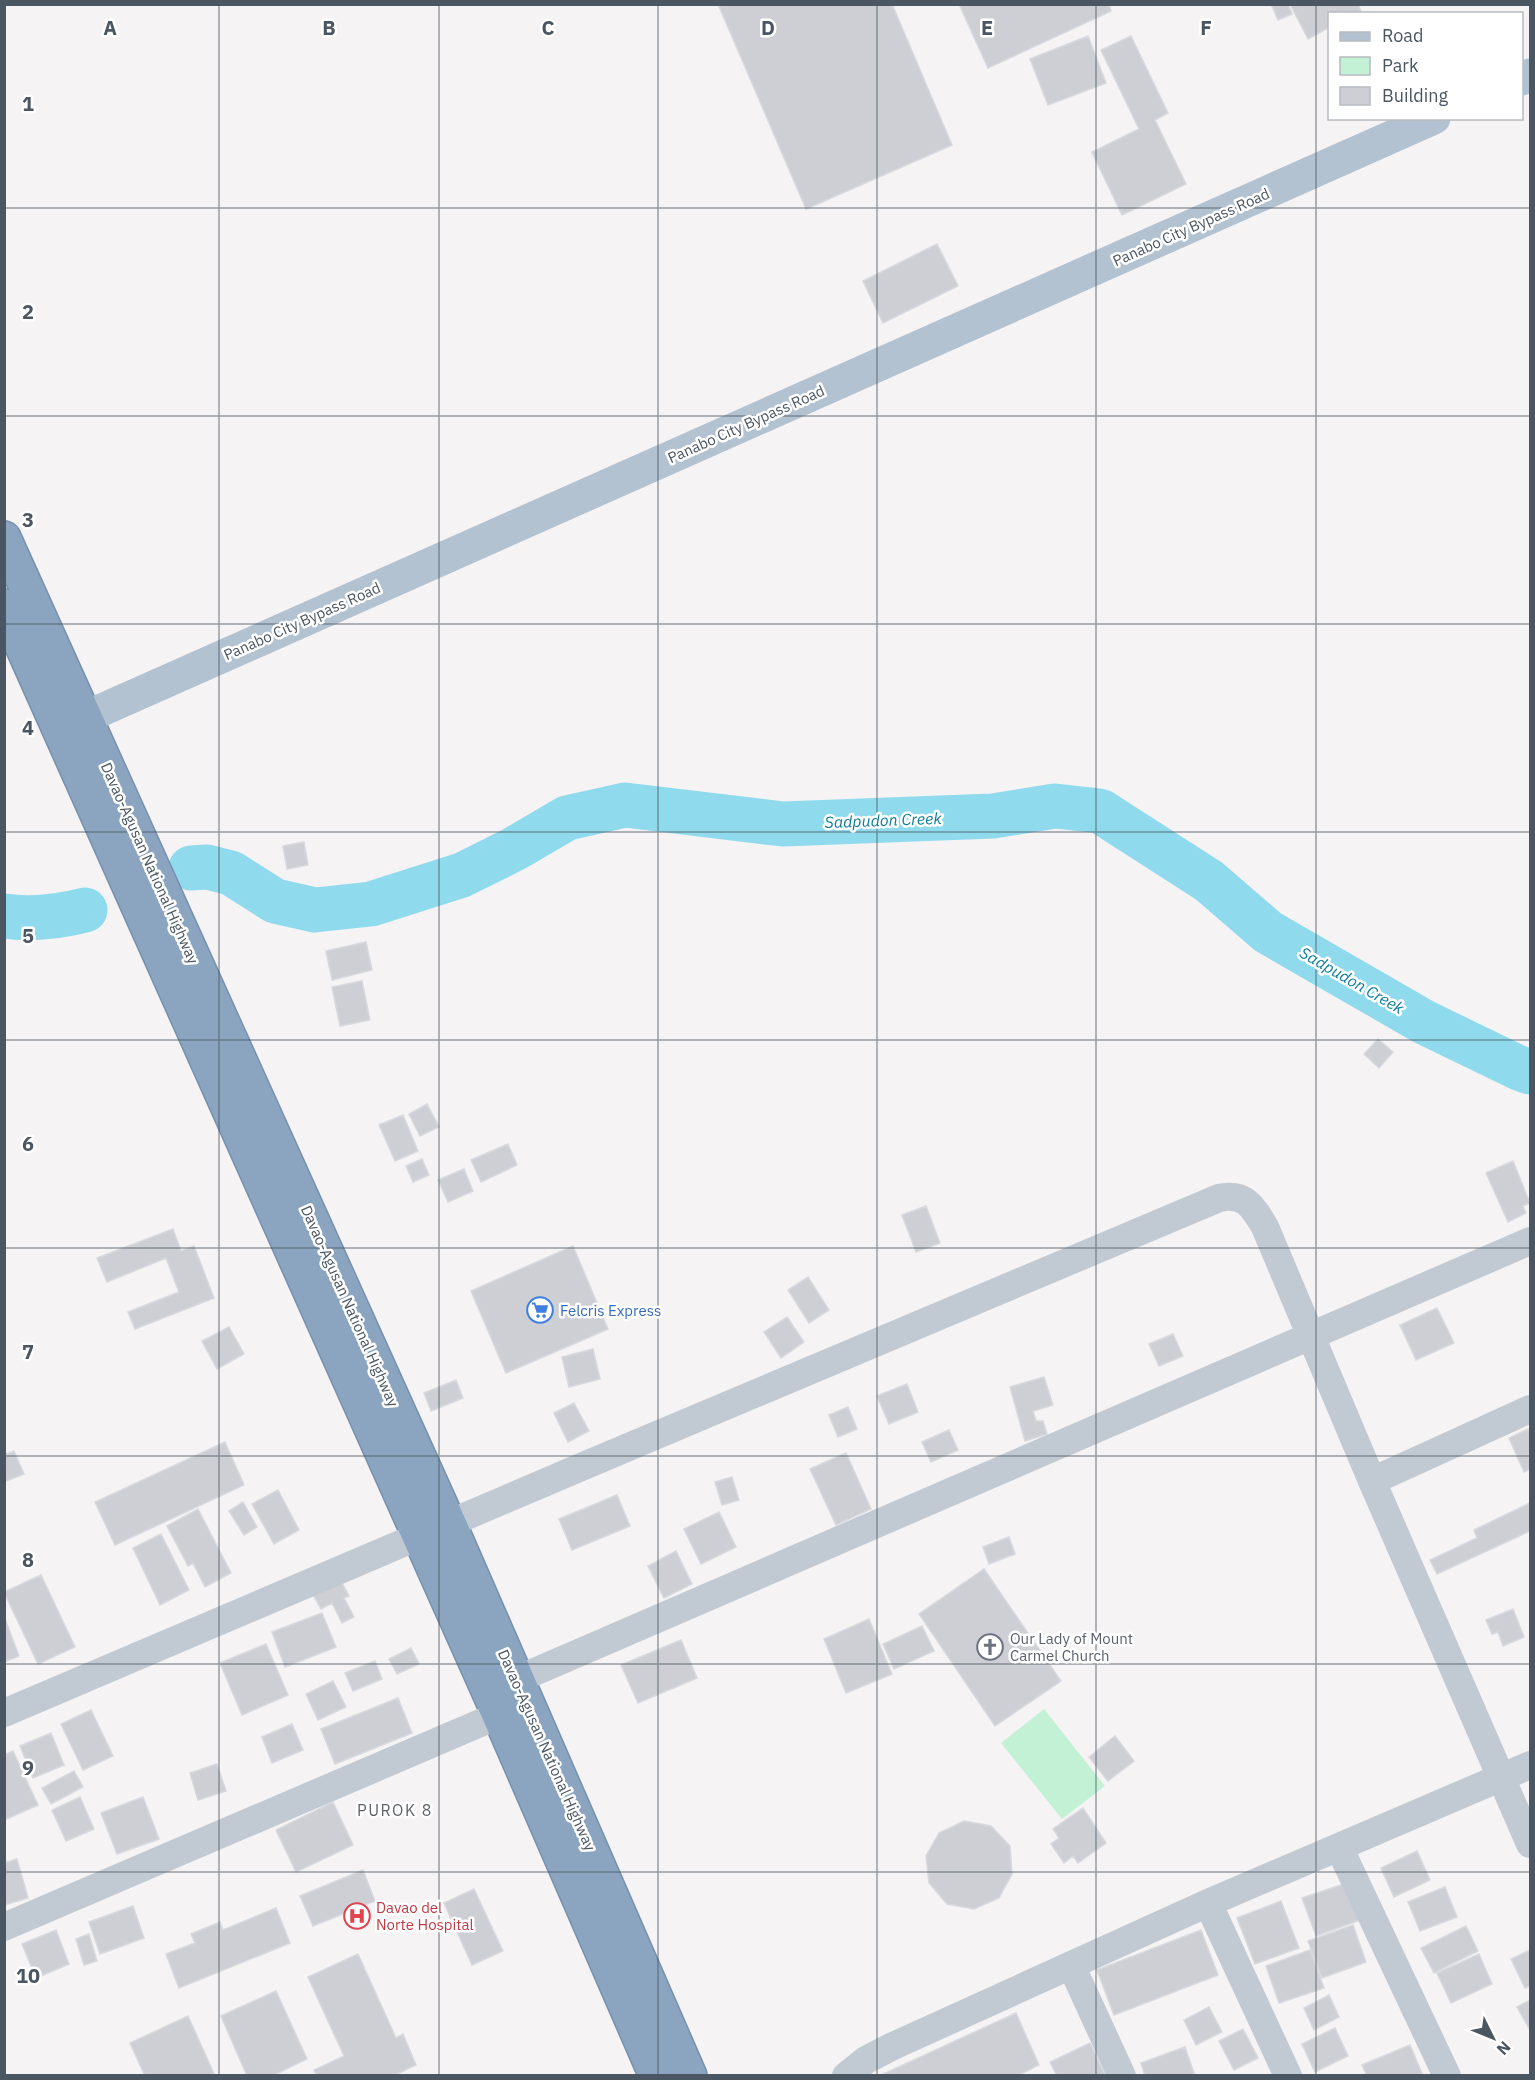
<svg xmlns="http://www.w3.org/2000/svg" width="1535" height="2080" viewBox="0 0 1535 2080" font-family="'IBM Plex Sans',sans-serif">
	<style>
		.green { fill: #c3f1d5 }
		.lines { fill: none; stroke-linecap: round; stroke-linejoin: round }
		.river { stroke: #90daee; stroke-width: 45 }
		.building { fill: #cdcfd5; stroke: #d7d9de; stroke-width: 1.5 }
		.highway-casing { stroke: #7690ad; stroke-width: 36 }
		.minor { stroke: #c1cad2; stroke-width: 28 }
		.major { stroke: #b3c2d1; stroke-width: 33 }
		.highway { stroke: #8ba5c1; stroke-width: 33 }
		.grid { fill: none; stroke: #4a5661; stroke-width: 1.5; stroke-opacity: 0.55 }
		.labels { text-anchor: middle; dominant-baseline: central; stroke-width: 5; stroke-linejoin: round; paint-order: stroke }
		.street-label { font-size: 15px; fill: #4a5661; stroke: #fff }
		.shop-label { font-size: 15px; fill: #366cbe; stroke: #fff; text-anchor: start }
		.worship-label { font-size: 15px; fill: #5b616d; stroke: #fff; text-anchor: start }
		.health-label { font-size: 15px; fill: #be3a42; stroke: #fff; text-anchor: start }
		.water-label { font-size: 16px; font-style: italic; fill: #0c7c9b; stroke: #fff }
		.neighbourhood-label { font-size: 16px; letter-spacing: 1.5px; fill: #5f6368; stroke: #fff }
		.grid-label { font-size: 20px; text-anchor: middle; font-weight: bold; fill: #4a5661; stroke: #fff; stroke-width: 5; stroke-linejoin: round; paint-order: stroke }
	</style>
	<rect width="100%" height="100%" fill="#f5f3f3"/>
	<path class="green" d="M 1044,1709 L 1105,1786 L 1062,1819 L 1001,1743 Z"/>
	<g class="lines">
		<path class="river" d="M 191,868 L 207,867 L 231,873 L 275,901 L 315,910 L 371,904 L 462,875 L 514,849 L 567,818 L 625,805 L 783,824 L 993,816 L 1055,806 L 1100,811 L 1209,881 L 1268,932 L 1424,1022 L 1519,1068 L 1530,1072
			M 4,916 C 33,920 58,917 85,910"/>
	</g>
	<path class="building" d="M 718,4 L 892,4 L 952,145 L 806,209 Z
		M 959,4 L 1109,4 L 1111,11 L 988,68 Z
		M 1271,4 L 1288,4 L 1292,14 L 1278,20 Z
		M 1290,4 L 1358,4 L 1361,11 L 1355,14 L 1330,14 L 1330,27 L 1308,39 Z
		M 1088,36 L 1106,83 L 1048,105 L 1030,59 Z
		M 1131,36 L 1168,113 L 1155,120 L 1186,184 L 1122,215 L 1092,152 L 1139,129 L 1101,50 Z
		M 937,244 L 958,286 L 883,323 L 863,281 Z
		M 304,842 L 308,865 L 287,869 L 283,846 Z
		M 366,942 L 372,970 L 332,980 L 326,951 Z
		M 362,981 L 370,1020 L 340,1026 L 332,987 Z
		M 1378,1039 L 1393,1052 L 1379,1068 L 1364,1054 Z
		M 427,1104 L 439,1127 L 420,1136 L 409,1114 Z
		M 403,1115 L 418,1151 L 395,1161 L 379,1125 Z
		M 508,1144 L 517,1165 L 481,1182 L 471,1160 Z
		M 422,1159 L 429,1175 L 413,1182 L 406,1166 Z
		M 1513,1161 L 1530,1203 L 1523,1206 L 1526,1213 L 1508,1222 L 1486,1173 Z
		M 464,1169 L 473,1191 L 448,1202 L 438,1180 Z
		M 926,1206 L 940,1243 L 916,1252 L 902,1215 Z
		M 173,1229 L 181,1251 L 194,1246 L 214,1298 L 135,1329 L 128,1312 L 179,1292 L 166,1258 L 107,1282 L 97,1258 Z
		M 573,1246 L 608,1329 L 506,1373 L 471,1291 Z
		M 808,1277 L 829,1310 L 809,1323 L 788,1290 Z
		M 1437,1308 L 1454,1343 L 1416,1360 L 1400,1325 Z
		M 787,1317 L 804,1342 L 781,1358 L 764,1332 Z
		M 229,1327 L 244,1354 L 217,1369 L 202,1341 Z
		M 1173,1334 L 1183,1356 L 1159,1366 L 1149,1344 Z
		M 593,1349 L 600,1379 L 569,1387 L 562,1357 Z
		M 1044,1377 L 1053,1405 L 1033,1411 L 1036,1421 L 1043,1421 L 1047,1434 L 1025,1441 L 1010,1387 Z
		M 456,1380 L 463,1398 L 431,1411 L 424,1393 Z
		M 907,1384 L 918,1412 L 889,1424 L 877,1396 Z
		M 574,1403 L 589,1431 L 568,1442 L 554,1413 Z
		M 848,1407 L 857,1429 L 838,1437 L 829,1415 Z
		M 1528,1429 L 1530,1433 L 1530,1469 L 1524,1472 L 1509,1438 Z
		M 949,1430 L 958,1450 L 931,1462 L 922,1442 Z
		M 225,1442 L 244,1485 L 115,1545 L 95,1502 Z
		M 14,1451 L 24,1474 L 4,1482 L 4,1455 Z
		M 846,1453 L 871,1509 L 836,1525 L 810,1469 Z
		M 732,1477 L 739,1500 L 722,1505 L 715,1482 Z
		M 278,1490 L 299,1530 L 274,1544 L 252,1504 Z
		M 617,1495 L 630,1526 L 572,1550 L 559,1519 Z
		M 243,1502 L 257,1527 L 244,1535 L 229,1511 Z
		M 1530,1503 L 1530,1531 L 1437,1574 L 1430,1560 L 1477,1538 L 1474,1530 Z
		M 198,1509 L 231,1573 L 205,1587 L 193,1563 L 188,1566 L 167,1526 Z
		M 719,1512 L 736,1547 L 701,1564 L 684,1529 Z
		M 161,1534 L 189,1590 L 160,1605 L 133,1548 Z
		M 1009,1537 L 1015,1554 L 989,1564 L 983,1547 Z
		M 676,1551 L 692,1584 L 664,1598 L 648,1566 Z
		M 984,1569 L 1061,1681 L 995,1726 L 919,1614 Z
		M 41,1575 L 75,1647 L 38,1664 L 4,1592 Z
		M 340,1579 L 349,1596 L 344,1598 L 354,1617 L 342,1623 L 332,1603 L 321,1609 L 312,1593 Z
		M 1513,1609 L 1524,1637 L 1503,1646 L 1498,1632 L 1492,1634 L 1486,1620 Z
		M 322,1613 L 336,1647 L 285,1667 L 272,1632 Z
		M 4,1616 L 19,1656 L 4,1662 Z
		M 869,1619 L 892,1674 L 846,1693 L 824,1639 Z
		M 922,1626 L 934,1651 L 894,1669 L 883,1644 Z
		M 681,1640 L 697,1678 L 638,1703 L 621,1665 Z
		M 266,1644 L 288,1695 L 242,1715 L 220,1663 Z
		M 411,1648 L 419,1664 L 397,1674 L 389,1659 Z
		M 375,1661 L 382,1679 L 353,1691 L 345,1673 Z
		M 333,1681 L 346,1707 L 318,1720 L 306,1694 Z
		M 398,1698 L 412,1733 L 335,1764 L 321,1729 Z
		M 91,1710 L 113,1756 L 83,1770 L 61,1724 Z
		M 292,1724 L 303,1750 L 272,1763 L 262,1737 Z
		M 51,1733 L 64,1765 L 33,1778 L 20,1746 Z
		M 1115,1736 L 1134,1761 L 1108,1781 L 1089,1757 Z
		M 13,1751 L 38,1805 L 4,1820 L 4,1755 Z
		M 217,1764 L 226,1791 L 198,1800 L 190,1773 Z
		M 74,1771 L 83,1787 L 51,1804 L 42,1788 Z
		M 80,1797 L 94,1829 L 66,1841 L 52,1810 Z
		M 143,1797 L 159,1839 L 117,1854 L 101,1813 Z
		M 333,1802 L 353,1845 L 296,1872 L 276,1830 Z
		M 1083,1808 L 1106,1843 L 1078,1863 L 1073,1856 L 1064,1863 L 1051,1844 L 1059,1838 L 1053,1829 Z
		M 964,1821 L 991,1826 L 1010,1846 L 1012,1874 L 999,1898 L 974,1909 L 947,1904 L 929,1883 L 926,1856 L 939,1833 Z
		M 1417,1851 L 1430,1880 L 1394,1897 L 1381,1868 Z
		M 17,1859 L 28,1898 L 4,1905 L 4,1863 Z
		M 363,1870 L 375,1901 L 313,1926 L 300,1896 Z
		M 1347,1883 L 1360,1920 L 1316,1936 L 1302,1898 Z
		M 1445,1887 L 1457,1917 L 1420,1931 L 1408,1902 Z
		M 474,1889 L 503,1951 L 472,1965 L 444,1903 Z
		M 1281,1901 L 1299,1948 L 1255,1964 L 1237,1918 Z
		M 133,1906 L 144,1938 L 100,1954 L 89,1922 Z
		M 276,1908 L 290,1943 L 179,1988 L 166,1954 L 195,1943 L 191,1934 L 220,1922 L 223,1930 Z
		M 1353,1925 L 1366,1962 L 1322,1978 L 1308,1941 Z
		M 1466,1926 L 1478,1951 L 1434,1973 L 1421,1948 Z
		M 56,1930 L 69,1964 L 36,1978 L 22,1944 Z
		M 1201,1930 L 1218,1975 L 1114,2015 L 1097,1970 Z
		M 89,1934 L 97,1961 L 84,1965 L 76,1939 Z
		M 1310,1950 L 1324,1988 L 1279,2003 L 1266,1966 Z
		M 1530,1950 L 1530,1986 L 1525,1988 L 1511,1959 Z
		M 358,1954 L 396,2038 L 403,2034 L 416,2065 L 393,2076 L 317,2076 L 314,2070 L 344,2056 L 308,1977 Z
		M 1479,1954 L 1492,1984 L 1451,2003 L 1437,1973 Z
		M 276,1991 L 307,2059 L 272,2076 L 247,2076 L 221,2016 Z
		M 1329,1995 L 1339,2017 L 1314,2030 L 1304,2008 Z
		M 1530,2000 L 1530,2030 L 1517,2007 Z
		M 1209,2007 L 1222,2032 L 1196,2045 L 1184,2020 Z
		M 1016,2013 L 1039,2065 L 1017,2076 L 879,2076 Z
		M 188,2016 L 215,2076 L 145,2076 L 130,2043 Z
		M 1335,2028 L 1348,2056 L 1315,2072 L 1302,2044 Z
		M 1243,2029 L 1258,2058 L 1234,2070 L 1219,2041 Z
		M 1090,2043 L 1106,2076 L 1057,2076 L 1050,2062 Z
		M 1410,2045 L 1423,2076 L 1367,2076 L 1362,2065 Z
		M 1185,2047 L 1195,2076 L 1145,2076 L 1141,2063 Z"/>
	<g class="lines">
		<g class="highway-casing">
			<path id="highway" d="M 4,538 L 449,1523 L 690,2076
				M 4,606 L 499,1715 L 656,2076"/>
		</g>
		<path class="minor" d="M 1372,1481 L 1530,1409
			M 516,1680 L 1530,1241
			M 4,1713 L 593,1462 L 1219,1198 C 1245,1192 1253,1207 1265,1227 L 1372,1481 L 1530,1844
			M 1339,1847 L 1447,2076
			M 1208,1903 L 1288,2076
			M 4,1927 L 499,1715
			M 1071,1965 L 1122,2076
			M 846,2076 L 866,2060 L 891,2047 L 1208,1903 L 1530,1765"/>
		<path class="major" d="M 1522,79 L 1530,75
			M 59,729 L 1434,118"/>
		<use href="#highway" class="highway"/>
	</g>
	<path class="grid" d="M 219,4 L 219,2076M 439,4 L 439,2076M 658,4 L 658,2076M 877,4 L 877,2076M 1096,4 L 1096,2076M 1316,4 L 1316,2076M 4,208 L 1530,208M 4,416 L 1530,416M 4,624 L 1530,624M 4,832 L 1530,832M 4,1040 L 1530,1040M 4,1248 L 1530,1248M 4,1456 L 1530,1456M 4,1664 L 1530,1664M 4,1872 L 1530,1872"/>
	<defs>
		<g id="supermarket-ring" transform="scale(1.35)"><circle r="9.5" fill="#fff" stroke="#3f7fe0" stroke-width="1.5"/><path d="M-6-5.5h2.5l.6 2H6L4.5 2H-2.5L-4.4-4H-6ZM-1.5 3.2a1.3 1.3 0 1 0 .1 0ZM3 3.2a1.3 1.3 0 1 0 .1 0Z" fill="#3f7fe0"/></g>
		<g id="church-ring" transform="scale(1.35)"><circle r="9.5" fill="#fff" stroke="#6b7280" stroke-width="1.5"/><path d="M-1.2-6h2.4v3.5h3.3v2.4h-3.3V6h-2.4V-.1h-3.3v-2.4h3.3Z" fill="#6b7280"/></g>
		<g id="hospital-ring" transform="scale(1.35)"><circle r="9.5" fill="#fff" stroke="#e0444e" stroke-width="1.5"/><path d="M-5-5h3v3.5h4V-5h3V5h-3V1.5h-4V5h-3Z" fill="#e0444e"/></g>
	</defs>
	<g fill-rule="evenodd">
		<use href="#supermarket-ring" x="540" y="1310"/>
		<use href="#church-ring" x="990" y="1647"/>
		<use href="#hospital-ring" x="357" y="1916"/>
	</g>
	<g class="labels">
		<g class="street-label">
			<text transform="translate(1191 227) rotate(-24)">Panabo City Bypass Road</text>
			<text transform="translate(746 424) rotate(-24)">Panabo City Bypass Road</text>
			<text transform="translate(302 621) rotate(-24)">Panabo City Bypass Road</text>
			<text transform="translate(150 863) rotate(66)">Davao-Agusan National Highway</text>
			<text transform="translate(350 1306) rotate(66)">Davao-Agusan National Highway</text>
			<text transform="translate(547 1750) rotate(66)">Davao-Agusan National Highway</text>
		</g>
		<g class="shop-label">
			<text x="560" y="1310">Felcris Express</text>
		</g>
		<g class="worship-label">
			<text x="1010" y="1638">Our Lady of Mount<tspan x="1010" dy="17">Carmel Church</tspan></text>
		</g>
		<g class="health-label">
			<text x="376" y="1907">Davao del<tspan x="376" dy="17">Norte Hospital</tspan></text>
		</g>
		<g class="water-label">
			<text transform="translate(883 820) rotate(-2)">Sadpudon Creek</text>
			<text transform="translate(1352 980) rotate(30)">Sadpudon Creek</text>
		</g>
		<g class="neighbourhood-label">
			<text x="395" y="1810">PUROK 8</text>
		</g>
	</g>
	<g class="grid-label">
		<text x="110" y="35">A</text>
		<text x="329" y="35">B</text>
		<text x="548" y="35">C</text>
		<text x="768" y="35">D</text>
		<text x="987" y="35">E</text>
		<text x="1206" y="35">F</text>
		<text x="28" y="111">1</text>
		<text x="28" y="319">2</text>
		<text x="28" y="527">3</text>
		<text x="28" y="735">4</text>
		<text x="28" y="943">5</text>
		<text x="28" y="1151">6</text>
		<text x="28" y="1359">7</text>
		<text x="28" y="1567">8</text>
		<text x="28" y="1775">9</text>
		<text x="28" y="1983">10</text>
	</g>
	<rect width="1535" height="2080" fill="none" stroke="#4a5661" stroke-width="12"/>
	<rect x="1328" y="12" width="195" height="108" fill="#ffffff" stroke="#b7bbc0" stroke-width="1.5"/>
	<rect x="1340" y="32" width="30" height="9" fill="#b3c2d1" stroke="#b7bbc0" stroke-width="1.5"/>
	<text x="1382" y="42" font-size="18" fill="#4a5661">Road</text>
	<rect x="1340" y="57" width="30" height="18" fill="#c3f1d5" stroke="#b7bbc0" stroke-width="1.5"/>
	<text x="1382" y="72" font-size="18" fill="#4a5661">Park</text>
	<rect x="1340" y="87" width="30" height="18" fill="#cdcfd5" stroke="#b7bbc0" stroke-width="1.5"/>
	<text x="1382" y="102" font-size="18" fill="#4a5661">Building</text>
	<g transform="translate(1493 2038) rotate(133)" stroke="#ffffff" stroke-width="4.5" paint-order="stroke">
	<path d="M0-4.5L10 22L0 15L-10 22Z" fill="#4a5661"/>
	<text y="-9" font-size="16" font-weight="bold" text-anchor="middle" fill="#4a5661">N</text>
	</g>
</svg>
